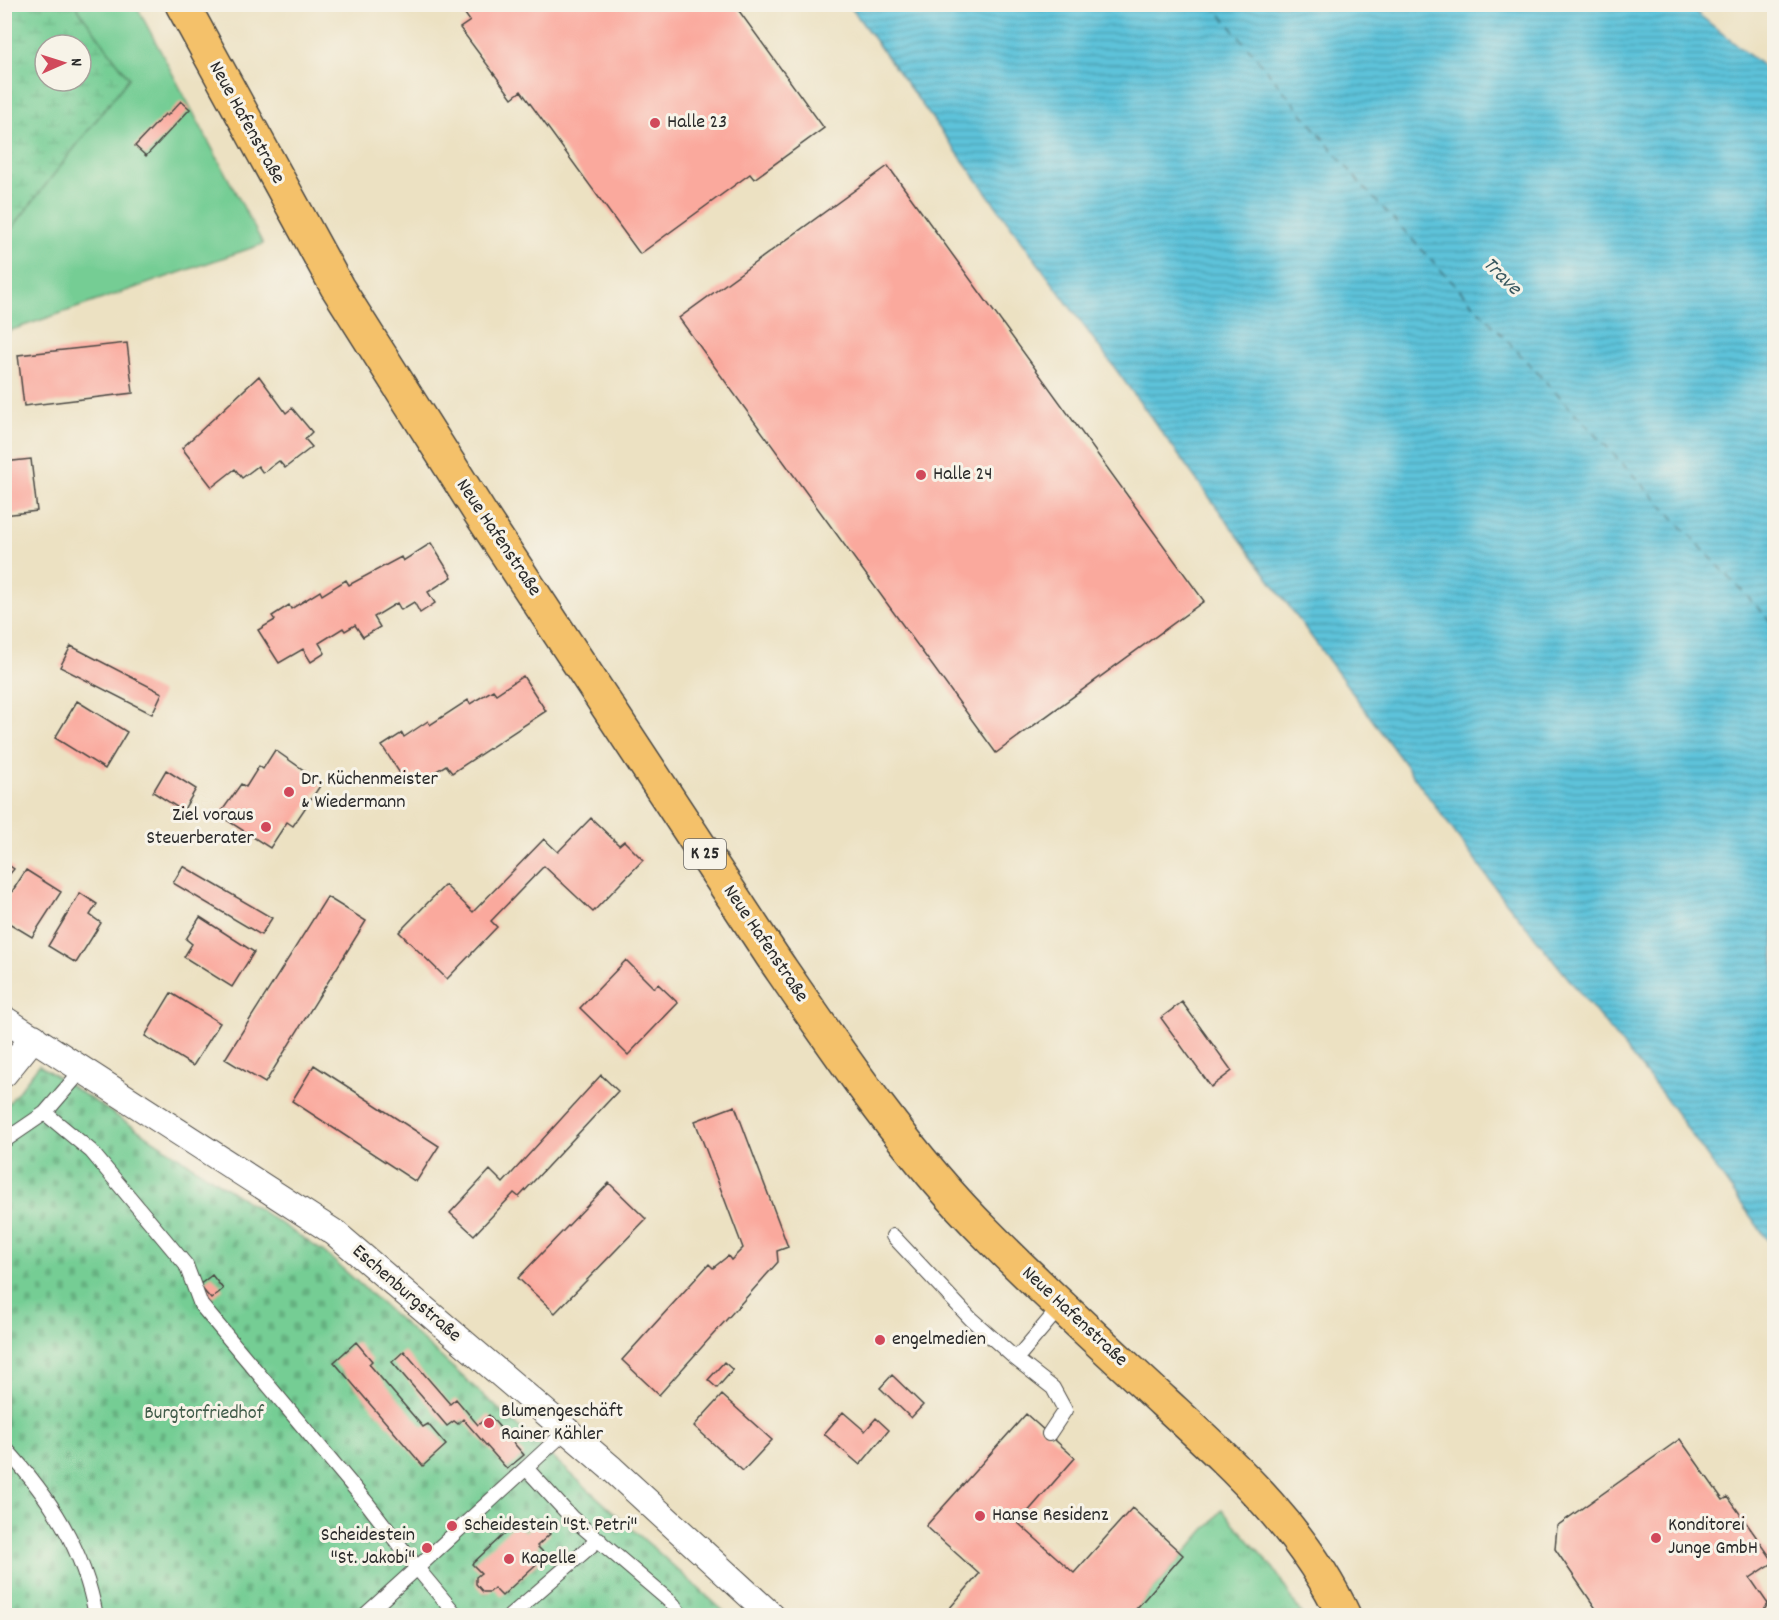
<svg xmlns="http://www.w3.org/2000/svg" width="1779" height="1620" viewBox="0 0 1779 1620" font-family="Dekko,sans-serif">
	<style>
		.grass { fill: #74cd94; stroke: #507c60; stroke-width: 1.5 }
		.wetland { fill: url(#wetland-marsh); stroke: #507c60; stroke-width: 1.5; fill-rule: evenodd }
		.cemetery { fill: url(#cemetery-stones); stroke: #507c60; stroke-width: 1.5 }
		.park { fill: url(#park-tufts); stroke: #507c60; stroke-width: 1.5 }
		.water { fill: url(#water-rules); stroke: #447782; stroke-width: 1.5 }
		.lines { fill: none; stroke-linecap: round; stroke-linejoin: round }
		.ferry { stroke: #3a5960; stroke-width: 1.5; stroke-dasharray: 8 6; stroke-linecap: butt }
		.building { fill: #faa99d }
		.service-casing { stroke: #484642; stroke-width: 16 }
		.minor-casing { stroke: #484642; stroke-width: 28 }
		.primary-casing { stroke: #484642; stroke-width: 36 }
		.service { stroke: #fff; stroke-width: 14 }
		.minor { stroke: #fff; stroke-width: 26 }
		.primary { stroke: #f4c16b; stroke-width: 33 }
		.poi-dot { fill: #d1495b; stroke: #f7f3e8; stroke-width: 2 }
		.labels { text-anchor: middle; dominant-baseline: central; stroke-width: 6; stroke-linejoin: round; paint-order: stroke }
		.shield { fill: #f7f3e8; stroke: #686764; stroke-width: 1.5 }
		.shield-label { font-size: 18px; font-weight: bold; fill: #2b2b2b }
		.street-label { font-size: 20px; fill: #2b2b2b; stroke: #f7f3e8 }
		.poi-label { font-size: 20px; fill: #2b2b2b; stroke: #f7f3e8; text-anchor: start }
		.park-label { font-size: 20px; fill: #415c4a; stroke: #f7f3e8 }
		.water-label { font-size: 21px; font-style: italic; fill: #3a5960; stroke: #f7f3e8 }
	</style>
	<defs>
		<pattern id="wetland-marsh" width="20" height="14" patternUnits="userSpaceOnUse" patternTransform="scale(1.5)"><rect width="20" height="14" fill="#74cd94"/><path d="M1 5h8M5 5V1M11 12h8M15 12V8" fill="none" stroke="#65b080"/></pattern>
		<pattern id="cemetery-stones" width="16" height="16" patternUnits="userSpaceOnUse" patternTransform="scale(1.5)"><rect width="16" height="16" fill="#74cd94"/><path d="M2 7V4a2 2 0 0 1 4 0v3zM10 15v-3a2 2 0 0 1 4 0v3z" fill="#65b080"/></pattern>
		<pattern id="park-tufts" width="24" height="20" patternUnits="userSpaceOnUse" patternTransform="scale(1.5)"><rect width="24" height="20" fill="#74cd94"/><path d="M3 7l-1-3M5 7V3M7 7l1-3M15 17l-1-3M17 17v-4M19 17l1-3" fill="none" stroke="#65b080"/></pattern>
		<pattern id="water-rules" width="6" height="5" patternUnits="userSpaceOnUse" patternTransform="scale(1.5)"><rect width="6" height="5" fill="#5dc3da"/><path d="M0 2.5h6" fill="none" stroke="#4d9fb1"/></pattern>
	</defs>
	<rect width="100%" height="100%" fill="#f7f3e8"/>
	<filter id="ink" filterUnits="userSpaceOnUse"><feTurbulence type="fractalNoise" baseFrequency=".0167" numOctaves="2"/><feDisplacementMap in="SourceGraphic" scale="12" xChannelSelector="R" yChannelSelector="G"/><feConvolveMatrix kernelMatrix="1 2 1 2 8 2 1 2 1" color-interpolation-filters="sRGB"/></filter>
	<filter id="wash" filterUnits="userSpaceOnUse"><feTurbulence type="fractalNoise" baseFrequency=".008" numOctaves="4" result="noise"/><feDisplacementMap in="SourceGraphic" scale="24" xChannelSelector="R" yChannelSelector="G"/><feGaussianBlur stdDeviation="1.35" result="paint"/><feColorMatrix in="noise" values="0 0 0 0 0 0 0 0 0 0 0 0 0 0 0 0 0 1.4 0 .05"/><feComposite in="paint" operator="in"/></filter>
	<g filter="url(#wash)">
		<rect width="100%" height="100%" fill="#ece1c2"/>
		<path class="grass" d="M 74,5 L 136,5 L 263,244 L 9,331 L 5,337 L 5,237 L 129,78 Z"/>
		<path class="wetland" d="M 5,4 L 75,5 L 129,78 L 5,237 ZM 45,45 L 81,45 L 81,81 L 45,81 Z"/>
		<path class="cemetery" d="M 39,1065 L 324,1252 L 728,1615 L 5,1616 L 5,1108 Z"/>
		<path class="park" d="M 1222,1510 L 1274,1569 L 1302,1615 L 1130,1616 Z"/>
		<path class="water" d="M 849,5 L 1687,5 L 1774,75 L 1774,1249 L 1663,1095 L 1499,893 Z"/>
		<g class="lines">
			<path class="ferry" d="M 1212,4 L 1364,188 L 1774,625"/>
		</g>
		<g id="blocks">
			<path class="building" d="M 458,4 L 734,4 L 824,128 L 754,179 L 750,174 L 640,254 L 521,91 L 512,98 L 460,28 L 470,21 Z
				M 181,101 L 190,109 L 146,156 L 135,146 L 165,114 L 167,116 Z
				M 888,166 L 1204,601 L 996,753 L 679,318 Z
				M 127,343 L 133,393 L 24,406 L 18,355 Z
				M 259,376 L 286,413 L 292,408 L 312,432 L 305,439 L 312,447 L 285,468 L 279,461 L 263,473 L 258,466 L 242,478 L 235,469 L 212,487 L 182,448 Z
				M 31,459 L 37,511 L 4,515 L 4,462 Z
				M 431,543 L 452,577 L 428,592 L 435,603 L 420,613 L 414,602 L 401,610 L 397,603 L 374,617 L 380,627 L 363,637 L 355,625 L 345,631 L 343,628 L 319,643 L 325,653 L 311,662 L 303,649 L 279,663 L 258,630 L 275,620 L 272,616 L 289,605 L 291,609 L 320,591 L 322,595 L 346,580 L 349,585 L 401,557 L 403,561 Z
				M 71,646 L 162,693 L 152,714 L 60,667 Z
				M 523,676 L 546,711 L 452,773 L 446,765 L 421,781 L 416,774 L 405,781 L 382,746 L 402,733 L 404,737 L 428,721 L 430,725 L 468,700 L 470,704 L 493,690 L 496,694 Z
				M 77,701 L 127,732 L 105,769 L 55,738 Z
				M 275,750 L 322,783 L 293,826 L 287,822 L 270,848 L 219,815 L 241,784 L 246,787 L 259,766 L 263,769 Z
				M 166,770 L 196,789 L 183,811 L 153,792 Z
				M 591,818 L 619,845 L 624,841 L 643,860 L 593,912 L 544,866 L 491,921 L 497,927 L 447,979 L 399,932 L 445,885 L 473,912 L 544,839 L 558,852 Z
				M 4,862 L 14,869 L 4,881 Z
				M 183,866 L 272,918 L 261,935 L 173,883 Z
				M 26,870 L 61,892 L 32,937 L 4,920 L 4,904 Z
				M 80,893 L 97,904 L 90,915 L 101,923 L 76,963 L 48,946 Z
				M 327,897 L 366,921 L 265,1083 L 225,1059 Z
				M 200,917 L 254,952 L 232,987 L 184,957 L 192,944 L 186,939 Z
				M 626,960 L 654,988 L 658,984 L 678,1003 L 628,1055 L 580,1008 Z
				M 171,993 L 220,1023 L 193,1066 L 145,1036 Z
				M 1182,1002 L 1232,1071 L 1211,1087 L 1161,1018 Z
				M 314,1065 L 439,1146 L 416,1182 L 292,1101 Z
				M 601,1075 L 618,1091 L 519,1197 L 514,1193 L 474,1235 L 450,1213 L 490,1170 L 503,1183 Z
				M 735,1106 L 788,1247 L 777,1251 L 778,1262 L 659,1395 L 622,1360 L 709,1264 L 713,1268 L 728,1256 L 731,1260 L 743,1248 L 695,1121 Z
				M 609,1183 L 646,1219 L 555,1313 L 518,1278 Z
				M 212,1275 L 223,1289 L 211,1299 L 199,1285 Z
				M 356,1342 L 372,1361 L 369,1364 L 423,1427 L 428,1424 L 446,1445 L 423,1466 L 334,1362 Z
				M 404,1351 L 450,1404 L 456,1399 L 478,1425 L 489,1415 L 524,1455 L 507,1469 L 463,1419 L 458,1424 L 454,1421 L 447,1426 L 392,1362 Z
				M 724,1362 L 733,1370 L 717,1388 L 708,1380 Z
				M 892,1375 L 923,1405 L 911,1418 L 880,1388 Z
				M 722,1395 L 772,1440 L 743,1471 L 694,1426 Z
				M 843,1412 L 865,1431 L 876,1418 L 889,1430 L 860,1465 L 824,1434 Z
				M 1026,1414 L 1075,1458 L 1018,1523 L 1074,1573 L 1132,1508 L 1183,1555 L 1130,1616 L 943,1616 L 979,1574 L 926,1526 Z
				M 1680,1439 L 1723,1500 L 1728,1497 L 1774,1562 L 1750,1578 L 1768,1604 L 1760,1616 L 1601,1616 L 1555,1549 L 1557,1526 Z
				M 538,1520 L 550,1534 L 537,1546 L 546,1555 L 502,1596 L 494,1588 L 490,1592 L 483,1592 L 476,1584 L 476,1577 L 481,1573 L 472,1564 L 516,1523 L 525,1532 Z"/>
		</g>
	</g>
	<g filter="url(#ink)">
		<use href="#blocks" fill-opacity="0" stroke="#484642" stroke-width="1.5"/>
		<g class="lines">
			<g class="service-casing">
				<path id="service" d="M 45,1113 L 83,1069
					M 4,1141 L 45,1113 L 91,1151 L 186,1265 L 201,1305 L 367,1503 L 417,1568 L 364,1616
					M 893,1236 L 971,1319 L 1016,1359
					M 566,1431 L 526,1468 L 571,1517 L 673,1604 L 681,1616
					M 1049,1434 L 1065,1410 L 1053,1388 L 1016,1359 L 1061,1306
					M 4,1447 C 50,1497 84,1549 96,1616
					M 457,1616 L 417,1568 L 526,1468
					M 510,1616 L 599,1539"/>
			</g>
			<g class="minor-casing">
				<path id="minor" d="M 4,1019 L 335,1233 L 612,1469 L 772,1616
					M 4,1074 L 34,1037"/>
			</g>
			<g class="primary-casing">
				<path id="primary" d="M 182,4 L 337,287 L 480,513 L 772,956 C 836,1049 906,1153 986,1233 C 1043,1291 1104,1346 1164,1402 C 1232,1465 1304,1529 1344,1616"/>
			</g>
			<use href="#service" class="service"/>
			<use href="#minor" class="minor"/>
			<use href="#primary" class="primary"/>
		</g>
	</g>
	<g class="poi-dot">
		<circle cx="655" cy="123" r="6"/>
		<circle cx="921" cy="475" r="6"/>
		<circle cx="289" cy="792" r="6"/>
		<circle cx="266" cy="827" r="6"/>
		<circle cx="880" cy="1340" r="6"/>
		<circle cx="489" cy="1423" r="6"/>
		<circle cx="980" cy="1516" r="6"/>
		<circle cx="452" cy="1526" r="6"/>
		<circle cx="1656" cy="1538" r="6"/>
		<circle cx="427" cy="1548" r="6"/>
		<circle cx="509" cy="1559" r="6"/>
	</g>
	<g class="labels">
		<rect class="shield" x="684" y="839" width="42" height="30" rx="4.5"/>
		<g class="shield-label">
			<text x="705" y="854">K 25</text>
		</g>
		<g class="street-label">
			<text transform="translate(246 123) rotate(61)">Neue Hafenstraße</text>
			<text transform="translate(498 538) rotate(56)">Neue Hafenstraße</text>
			<text transform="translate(765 944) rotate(56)">Neue Hafenstraße</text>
			<text transform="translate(406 1294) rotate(41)">Eschenburgstraße</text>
			<text transform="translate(1074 1317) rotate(43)">Neue Hafenstraße</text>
		</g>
		<g class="poi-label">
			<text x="667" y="123">Halle 23</text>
			<text x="933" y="475">Halle 24</text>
			<text x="301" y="780">Dr. Küchenmeister<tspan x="301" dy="23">&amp; Wiedermann</tspan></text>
			<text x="254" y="816" text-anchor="end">Ziel voraus<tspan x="254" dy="23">Steuerberater</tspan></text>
			<text x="892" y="1340">engelmedien</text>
			<text x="501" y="1412">Blumengeschäft<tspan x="501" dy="23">Rainer Kähler</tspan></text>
			<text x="992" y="1516">Hanse Residenz</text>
			<text x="464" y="1526">Scheidestein "St. Petri"</text>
			<text x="1668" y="1526">Konditorei<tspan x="1668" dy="23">Junge GmbH</tspan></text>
			<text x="415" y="1536" text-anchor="end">Scheidestein<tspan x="415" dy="23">"St. Jakobi"</tspan></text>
			<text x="521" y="1559">Kapelle</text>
		</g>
		<g class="park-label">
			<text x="204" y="1414">Burgtorfriedhof</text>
		</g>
		<g class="water-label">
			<text transform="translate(1501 277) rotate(45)">Trave</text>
		</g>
	</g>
	<rect width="1779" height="1620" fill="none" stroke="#f7f3e8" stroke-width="24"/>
	<g transform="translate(63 63) rotate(87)"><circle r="28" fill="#f7f3e8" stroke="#a5a39c" stroke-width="1.5"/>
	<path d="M0-4.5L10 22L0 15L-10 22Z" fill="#d1495b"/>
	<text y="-9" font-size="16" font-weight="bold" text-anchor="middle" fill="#2b2b2b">N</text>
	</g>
</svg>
